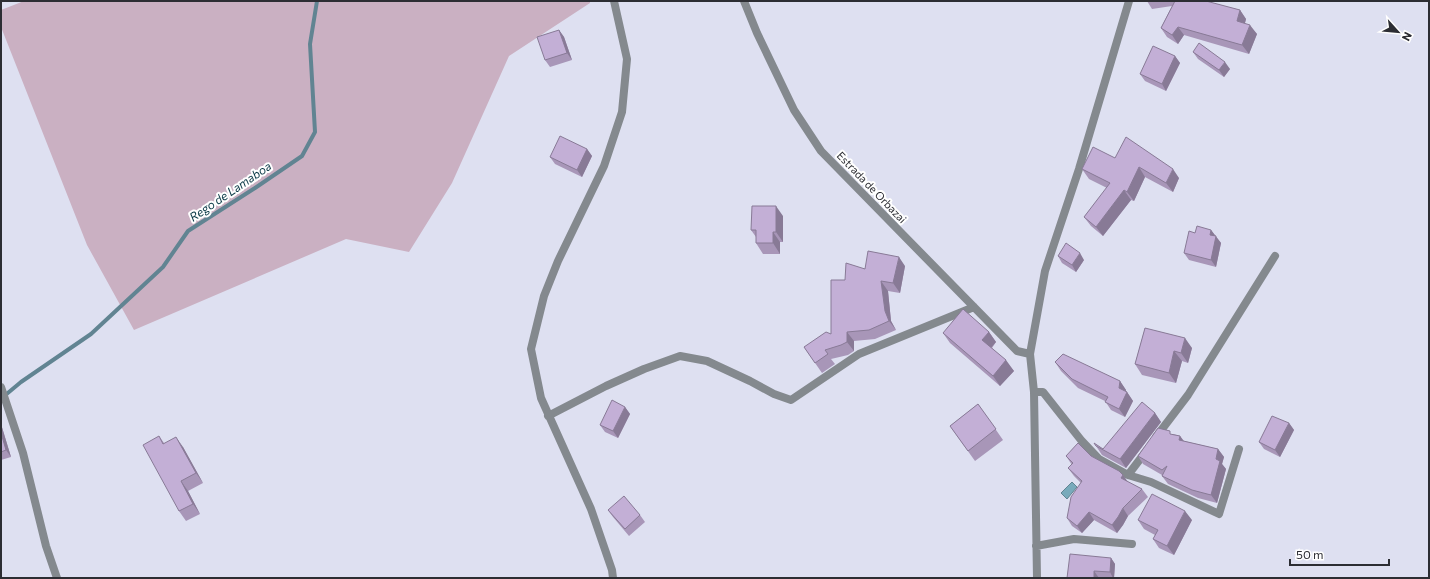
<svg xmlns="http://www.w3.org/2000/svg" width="1430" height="579" viewBox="0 0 1430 579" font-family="Commissioner,sans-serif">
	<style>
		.green { fill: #cab0c2 }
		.water { fill: #78aabb; stroke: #618492 }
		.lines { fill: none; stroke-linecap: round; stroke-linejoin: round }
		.stream { stroke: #618492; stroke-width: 4 }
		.minor { stroke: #84898e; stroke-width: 8 }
		.wall { fill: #a896b8 }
		.shaded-wall { fill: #887a96 }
		.building { fill: #c3afd6; stroke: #887a96 }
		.labels { text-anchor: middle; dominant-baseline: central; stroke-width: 4; stroke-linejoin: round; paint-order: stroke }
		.street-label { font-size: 11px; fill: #2c2d33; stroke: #fff }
		.water-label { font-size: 12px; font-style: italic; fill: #073744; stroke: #fff }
	</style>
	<rect width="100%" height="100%" fill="#dee0f1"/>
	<path class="green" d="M 24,1 L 590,1 L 590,3 L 509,56 L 452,183 L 409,252 L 346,239 L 134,330 L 87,245 L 1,27 L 1,10 Z"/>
	<path class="water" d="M 1072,482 L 1077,487 L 1067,499 L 1061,493 Z"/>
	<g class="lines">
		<path class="stream" d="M 3,397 L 21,382 L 91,334 L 163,267 L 188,231 L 255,188 L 302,156 L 315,132 L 310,44 L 317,1"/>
		<path class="minor" d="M 744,1 L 757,33 L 794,110 L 821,151 L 1017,351 L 1030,354
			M 1,387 L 23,453 L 46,546 L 57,578
			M 1034,392 L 1043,392 L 1081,440 L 1099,459 L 1128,475 L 1147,450
			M 548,416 L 606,386 L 644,369 L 680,356 L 707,361 L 750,381 L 774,394 L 791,400 L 859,354 L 974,307
			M 1156,437 L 1188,395 L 1275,256
			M 1128,475 L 1151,482 L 1219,514 L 1239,449
			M 1036,546 L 1074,539 L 1132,544
			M 613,578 L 612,570 L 591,509 L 541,398 L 531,349 L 544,296 L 558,261 L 604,166 L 622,112 L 627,59 L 614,1
			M 1037,578 L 1034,392 L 1030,354 L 1045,271 L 1079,169 L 1129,1"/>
	</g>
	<path class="wall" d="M 1147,1 L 1208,1 L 1208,2 L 1240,10 L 1246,19 L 1245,23 L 1257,34 L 1249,54 L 1184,35 L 1178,44 L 1167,37 L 1161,28 L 1172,6 L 1152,9 Z
		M 559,30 L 564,37 L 572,60 L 550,67 L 545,60 Z
		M 1193,52 L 1230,69 L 1224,77 L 1198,59 Z
		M 1175,56 L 1180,63 L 1166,91 L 1145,81 L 1140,74 Z
		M 587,149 L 592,156 L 582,177 L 555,164 L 550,157 Z
		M 1115,158 L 1179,178 L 1173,192 L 1145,177 L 1134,201 L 1131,200 L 1103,236 L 1091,226 L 1084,217 L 1107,188 L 1089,179 L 1082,169 Z
		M 783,216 L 783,242 L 780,242 L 780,254 L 763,254 L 756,243 L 756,237 L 751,230 Z
		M 1211,230 L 1221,243 L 1216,267 L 1189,260 L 1184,253 L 1195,233 Z
		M 1058,256 L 1084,260 L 1076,272 L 1062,263 Z
		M 905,266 L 900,293 L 888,291 L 891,321 L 896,330 L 875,339 L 854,341 L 854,351 L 848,355 L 831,359 L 835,364 L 822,373 L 804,347 L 831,334 L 845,280 L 865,269 Z
		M 1145,328 L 1192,348 L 1188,363 L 1182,361 L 1176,383 L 1142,375 L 1135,364 Z
		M 989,332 L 996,342 L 992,348 L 1014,371 L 1000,386 L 950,343 L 943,333 Z
		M 1055,362 L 1120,381 L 1126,390 L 1126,391 L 1127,392 L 1133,401 L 1125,417 L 1111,410 L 1105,401 L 1078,388 L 1061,371 Z
		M 978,404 L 1003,440 L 975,461 L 950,426 Z
		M 625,407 L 630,414 L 618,438 L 605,432 L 600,425 Z
		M 1155,413 L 1161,422 L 1126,468 L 1102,455 L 1094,443 L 1103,449 Z
		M 1289,423 L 1294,430 L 1280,457 L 1264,449 L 1259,442 Z
		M 1,424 L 11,457 L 1,460 Z
		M 1173,434 L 1180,436 L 1184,441 L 1218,449 L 1224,457 L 1222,464 L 1226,469 L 1217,503 L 1198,498 L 1168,484 L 1162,476 L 1162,475 L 1143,464 L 1138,456 Z
		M 159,436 L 164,443 L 183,447 L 203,483 L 188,491 L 200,514 L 186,521 L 179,511 Z
		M 1066,456 L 1091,456 L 1123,475 L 1127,482 L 1142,489 L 1148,497 L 1128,516 L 1123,525 L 1117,533 L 1094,520 L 1082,533 L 1072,526 L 1067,518 L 1081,483 L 1074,476 L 1068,468 L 1072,465 Z
		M 608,510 L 640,515 L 645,522 L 629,536 L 613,517 Z
		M 1138,520 L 1192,520 L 1174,555 L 1159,548 L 1153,539 L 1155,535 L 1144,529 Z
		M 1111,558 L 1115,564 L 1114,578 L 1067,578 Z"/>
	<path class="shaded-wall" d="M 1240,10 L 1246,19 L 1243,30 L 1237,21 Z
		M 1250,25 L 1257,34 L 1249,54 L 1242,45 Z
		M 1178,27 L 1184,35 L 1178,44 L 1172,35 Z
		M 559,30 L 564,37 L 572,60 L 567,53 Z
		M 1175,56 L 1180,63 L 1166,91 L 1162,84 Z
		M 1225,62 L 1230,69 L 1224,77 L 1219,70 Z
		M 587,149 L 592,156 L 582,177 L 577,170 Z
		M 1139,167 L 1145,177 L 1134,201 L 1127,192 Z
		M 1173,169 L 1179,178 L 1173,192 L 1166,183 Z
		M 1124,190 L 1131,200 L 1103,236 L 1096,227 Z
		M 776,206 L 783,216 L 783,242 L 776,232 Z
		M 1211,230 L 1221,243 L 1216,267 L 1211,260 L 1210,235 Z
		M 773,232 L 780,242 L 780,254 L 773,243 Z
		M 1080,253 L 1084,260 L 1076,272 L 1072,265 Z
		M 899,257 L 905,266 L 900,293 L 893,283 Z
		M 881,281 L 888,291 L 891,321 L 896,330 L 889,321 L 885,311 Z
		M 847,332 L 854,341 L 854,351 L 847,342 Z
		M 989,332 L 996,342 L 989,350 L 982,340 Z
		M 1185,338 L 1192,348 L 1188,363 L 1181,353 Z
		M 1174,351 L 1182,361 L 1176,383 L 1169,373 Z
		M 1006,360 L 1014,371 L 1000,386 L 993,376 Z
		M 1120,381 L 1126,390 L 1125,397 L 1119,388 Z
		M 1127,392 L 1133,401 L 1125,417 L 1119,409 Z
		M 625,407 L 630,414 L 618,438 L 613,431 Z
		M 1155,413 L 1161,422 L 1126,468 L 1120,459 Z
		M 1289,423 L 1294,430 L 1280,457 L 1275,450 Z
		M 1,424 L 11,457 L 6,450 L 1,433 Z
		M 1180,436 L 1185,443 L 1179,440 Z
		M 176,437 L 183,447 L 203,483 L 196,473 Z
		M 1218,449 L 1224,457 L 1222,464 L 1226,469 L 1217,503 L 1211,495 L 1216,459 Z
		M 1123,475 L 1128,482 L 1121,478 Z
		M 181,481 L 188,491 L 200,514 L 193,504 Z
		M 1123,508 L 1128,516 L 1123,525 L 1117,533 L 1112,525 Z
		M 1185,511 L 1192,520 L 1174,555 L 1167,546 Z
		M 1089,512 L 1094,520 L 1082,533 L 1077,526 Z
		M 1111,558 L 1115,564 L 1114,578 L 1113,578 L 1110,572 Z
		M 1094,571 L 1099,578 L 1094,578 Z"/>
	<path class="building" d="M 1175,1 L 1206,1 L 1240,10 L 1237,21 L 1250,25 L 1242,45 L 1178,27 L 1172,35 L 1161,28 Z
		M 559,30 L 567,53 L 545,60 L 537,37 Z
		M 1199,43 L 1225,62 L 1219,70 L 1193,52 Z
		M 1153,46 L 1175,56 L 1162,84 L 1140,74 Z
		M 560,136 L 587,149 L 577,170 L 550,157 Z
		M 1126,137 L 1173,169 L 1166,183 L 1139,167 L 1127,192 L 1124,190 L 1096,227 L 1084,217 L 1110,183 L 1082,169 L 1093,147 L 1115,158 Z
		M 752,206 L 776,206 L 776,232 L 773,232 L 773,243 L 756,243 L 756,230 L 751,230 Z
		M 1197,226 L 1211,230 L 1210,235 L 1216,236 L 1211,260 L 1184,253 L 1189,231 L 1195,233 Z
		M 1066,243 L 1080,253 L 1072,265 L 1058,256 Z
		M 868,251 L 899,257 L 893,283 L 881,281 L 885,311 L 889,321 L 869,330 L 847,332 L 847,342 L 841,345 L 825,350 L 828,354 L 815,363 L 804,347 L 826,332 L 831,334 L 831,280 L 845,280 L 846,263 L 865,269 Z
		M 963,309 L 989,332 L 982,340 L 1006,360 L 993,376 L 943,333 Z
		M 1145,328 L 1185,338 L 1181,353 L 1174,351 L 1169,373 L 1135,364 Z
		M 1063,354 L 1120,381 L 1119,388 L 1127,392 L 1119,409 L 1105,402 L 1108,397 L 1072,379 L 1055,362 Z
		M 612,400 L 625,407 L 613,431 L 600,425 Z
		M 1142,402 L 1155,413 L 1120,459 L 1096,446 L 1094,443 L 1103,449 Z
		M 978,404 L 996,429 L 968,451 L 950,426 Z
		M 1272,416 L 1289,423 L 1275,450 L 1259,442 Z
		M 1158,428 L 1170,431 L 1170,434 L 1180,436 L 1179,440 L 1218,449 L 1216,459 L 1220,461 L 1211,495 L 1192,490 L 1162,476 L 1167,466 L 1162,470 L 1138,456 Z
		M 1,433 L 6,450 L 1,452 Z
		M 159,436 L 163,444 L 176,437 L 196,473 L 181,481 L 193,504 L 179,511 L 143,445 Z
		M 1078,443 L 1091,456 L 1119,471 L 1123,475 L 1121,478 L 1142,489 L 1123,508 L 1118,517 L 1112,525 L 1089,512 L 1077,526 L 1067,518 L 1071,497 L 1082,481 L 1068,468 L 1073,463 L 1066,456 Z
		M 1152,494 L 1185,511 L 1167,546 L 1153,539 L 1158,530 L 1138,520 Z
		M 624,496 L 640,515 L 625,529 L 608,510 Z
		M 1070,554 L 1111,558 L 1110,572 L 1094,571 L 1094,578 L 1067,578 Z"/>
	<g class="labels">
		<g class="street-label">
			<text transform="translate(872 187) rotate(46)">Estrada de Orbazai</text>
		</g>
		<g class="water-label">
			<text transform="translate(230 191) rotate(-34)">Rego de Lamaboa</text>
		</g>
	</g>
	<rect width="1430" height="579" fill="none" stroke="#2c2d33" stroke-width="4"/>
	<g transform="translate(1398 32) rotate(117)" stroke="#ffffff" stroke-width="3" paint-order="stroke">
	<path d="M0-3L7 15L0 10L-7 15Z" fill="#2c2d33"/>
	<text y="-6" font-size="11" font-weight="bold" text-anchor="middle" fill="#2c2d33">N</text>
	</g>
	<path d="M1290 559v6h99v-6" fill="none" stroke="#2c2d33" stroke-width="2"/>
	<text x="1296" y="559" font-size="12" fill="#2c2d33" stroke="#ffffff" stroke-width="3" paint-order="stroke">50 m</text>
</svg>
